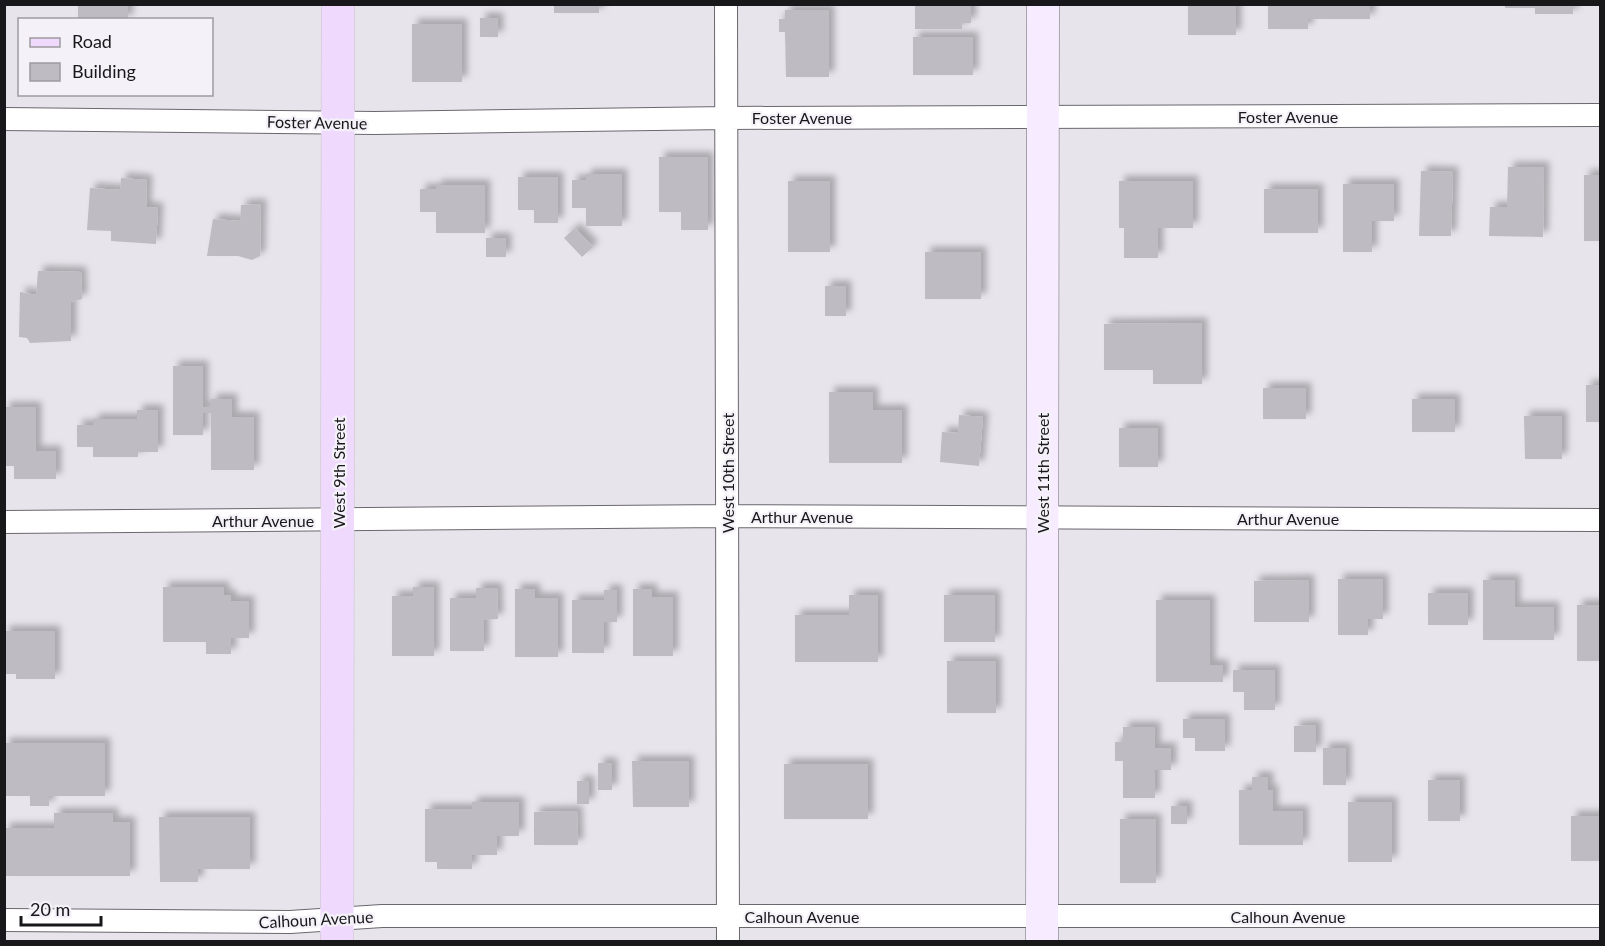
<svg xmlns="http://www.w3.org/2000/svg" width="1605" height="946" viewBox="0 0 1605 946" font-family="Lato,sans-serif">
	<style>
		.building { fill: #bfbbc3; filter: url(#shadow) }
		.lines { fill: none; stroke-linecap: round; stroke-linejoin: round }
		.street-casing { stroke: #6b676e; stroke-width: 24 }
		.secondary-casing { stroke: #6b676e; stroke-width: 33 }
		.primary-casing { stroke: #c3c3c3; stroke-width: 34 }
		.street { stroke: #fff; stroke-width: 22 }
		.secondary { stroke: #f7ecff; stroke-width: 32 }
		.primary { stroke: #efdafe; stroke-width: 33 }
		.labels { text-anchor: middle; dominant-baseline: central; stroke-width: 4.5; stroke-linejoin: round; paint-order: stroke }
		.street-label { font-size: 16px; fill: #18171a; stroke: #f5f1f9 }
	</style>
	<defs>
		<filter id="shadow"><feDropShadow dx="5.5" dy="-5.5" stdDeviation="3" flood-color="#0004"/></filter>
	</defs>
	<rect width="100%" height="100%" fill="#e8e4ec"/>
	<path class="building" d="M 78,4 L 128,4 L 128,20 L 78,20 Z
		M 554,4 L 599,4 L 599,13 L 554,13 Z
		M 915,4 L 971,4 L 971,23 L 962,23 L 962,29 L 915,29 Z
		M 1188,4 L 1236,4 L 1236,35 L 1188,35 Z
		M 1268,4 L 1370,4 L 1370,19 L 1308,19 L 1308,29 L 1268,29 Z
		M 1505,4 L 1573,4 L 1573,14 L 1535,14 L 1535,8 L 1505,8 Z
		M 785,10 L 829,10 L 829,77 L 786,77 L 785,32 L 779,32 L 779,19 L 785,19 Z
		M 480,18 L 498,18 L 498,37 L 480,37 Z
		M 412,24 L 462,24 L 462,82 L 412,82 Z
		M 913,37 L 973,37 L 973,75 L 913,75 Z
		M 659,157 L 708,157 L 708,230 L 681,230 L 681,212 L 659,212 Z
		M 1508,167 L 1544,167 L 1543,237 L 1489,236 L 1490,207 L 1507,207 Z
		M 1421,171 L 1453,172 L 1451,236 L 1419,236 Z
		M 586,174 L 622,174 L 622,226 L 586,226 L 586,208 L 572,208 L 572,180 L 586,180 Z
		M 1584,175 L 1600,175 L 1600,241 L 1584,241 Z
		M 518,177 L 558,177 L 558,223 L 534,223 L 534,210 L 518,210 Z
		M 121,178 L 147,180 L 146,207 L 158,208 L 156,244 L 111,241 L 111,231 L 87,230 L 90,188 L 120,190 Z
		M 788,181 L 830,181 L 830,252 L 788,252 Z
		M 1119,181 L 1193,181 L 1193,228 L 1158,228 L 1158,258 L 1124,258 L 1124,228 L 1119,228 Z
		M 1343,184 L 1394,184 L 1394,221 L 1372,221 L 1372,252 L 1343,252 Z
		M 436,185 L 485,185 L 485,233 L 436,233 L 436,212 L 420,212 L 420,189 L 436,189 Z
		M 1264,189 L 1318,189 L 1318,233 L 1264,233 Z
		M 261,204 L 260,256 L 252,260 L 238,256 L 207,256 L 213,219 L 240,221 L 241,205 Z
		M 575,228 L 593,247 L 582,257 L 564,238 Z
		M 486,238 L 506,238 L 506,257 L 486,257 Z
		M 925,252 L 981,252 L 981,299 L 925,299 Z
		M 38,271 L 81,272 L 82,299 L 71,302 L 71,341 L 30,343 L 27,338 L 19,337 L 20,292 L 36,295 Z
		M 825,286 L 846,286 L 846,316 L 825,316 Z
		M 1202,323 L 1202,384 L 1153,384 L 1153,370 L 1104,370 L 1104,324 Z
		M 173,366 L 203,366 L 203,407 L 211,407 L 211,399 L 232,399 L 232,417 L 254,417 L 254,470 L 211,470 L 211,413 L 203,413 L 203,435 L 173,435 Z
		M 1586,385 L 1600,385 L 1600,422 L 1586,422 Z
		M 1263,388 L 1306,388 L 1306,419 L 1263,419 Z
		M 829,392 L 873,392 L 873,410 L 902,410 L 902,463 L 829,463 Z
		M 1412,399 L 1455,399 L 1455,432 L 1412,432 Z
		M 4,407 L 36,407 L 36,451 L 56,451 L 56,479 L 14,479 L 14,466 L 4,466 Z
		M 137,410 L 158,410 L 158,452 L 138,452 L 138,457 L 93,457 L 93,447 L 77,447 L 77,425 L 93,425 L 93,419 L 137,419 Z
		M 959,415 L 983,417 L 979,466 L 940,462 L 942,432 L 958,433 Z
		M 1524,416 L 1562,416 L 1562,459 L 1525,459 Z
		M 1119,428 L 1158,428 L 1158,467 L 1119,467 Z
		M 1338,579 L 1383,579 L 1383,619 L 1368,619 L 1368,635 L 1338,635 Z
		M 1309,580 L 1309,622 L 1254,622 L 1254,581 Z
		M 1483,580 L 1515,580 L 1515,607 L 1554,607 L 1554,640 L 1483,640 Z
		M 163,587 L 224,587 L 224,595 L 231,595 L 231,601 L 249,601 L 249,638 L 231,638 L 231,654 L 206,654 L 206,642 L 163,642 Z
		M 413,587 L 434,587 L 434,656 L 392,656 L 392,596 L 413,596 Z
		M 476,588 L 497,588 L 498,619 L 484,620 L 484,651 L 450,651 L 450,598 L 476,598 Z
		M 515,589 L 535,589 L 535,598 L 558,598 L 558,657 L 515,657 Z
		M 633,589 L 652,589 L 652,597 L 673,597 L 673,656 L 633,656 Z
		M 604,590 L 617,590 L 617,622 L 604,622 L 604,653 L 572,653 L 572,600 L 604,600 Z
		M 1428,593 L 1468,593 L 1468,625 L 1428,625 Z
		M 849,595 L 878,595 L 878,662 L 795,662 L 795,615 L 849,615 Z
		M 944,595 L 995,595 L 995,642 L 944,642 Z
		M 1156,600 L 1210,600 L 1210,665 L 1223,665 L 1223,682 L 1156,682 Z
		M 1577,605 L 1600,605 L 1600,661 L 1577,661 Z
		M 4,631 L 55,631 L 55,679 L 16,679 L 16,674 L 4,674 Z
		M 947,661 L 996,661 L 996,713 L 947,713 Z
		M 1233,670 L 1275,670 L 1275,710 L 1244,710 L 1244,692 L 1233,692 Z
		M 1183,719 L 1225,719 L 1225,751 L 1195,751 L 1195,738 L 1183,738 Z
		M 1316,725 L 1316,752 L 1294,752 L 1294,726 Z
		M 1123,727 L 1155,727 L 1155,748 L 1171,748 L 1171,770 L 1155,770 L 1155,798 L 1123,798 L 1123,761 L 1115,761 L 1115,742 L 1123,742 Z
		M 4,743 L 105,743 L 105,796 L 49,796 L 49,806 L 30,806 L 30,796 L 4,796 Z
		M 1323,748 L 1346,748 L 1346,785 L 1323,785 Z
		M 632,761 L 689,761 L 689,807 L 633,807 Z
		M 598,763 L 612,763 L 612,790 L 598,790 Z
		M 784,764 L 868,764 L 868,819 L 784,819 Z
		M 1252,777 L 1268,777 L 1268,790 L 1273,790 L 1273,811 L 1303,811 L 1303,845 L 1239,845 L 1239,790 L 1252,790 Z
		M 1428,780 L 1460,780 L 1460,821 L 1428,821 Z
		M 577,781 L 589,781 L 589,804 L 577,804 Z
		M 472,802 L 519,802 L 519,836 L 497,836 L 497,855 L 472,855 L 472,869 L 437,869 L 437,862 L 425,862 L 425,809 L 472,809 Z
		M 1348,802 L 1392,802 L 1392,862 L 1348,862 Z
		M 1171,806 L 1187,806 L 1187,824 L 1171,824 Z
		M 577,811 L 578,845 L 534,845 L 534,812 Z
		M 54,813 L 113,813 L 113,822 L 130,822 L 130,876 L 4,876 L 4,828 L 54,828 Z
		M 1571,816 L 1600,816 L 1600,861 L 1571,861 Z
		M 159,817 L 250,817 L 250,869 L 198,869 L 198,882 L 160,882 Z
		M 1120,819 L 1156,819 L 1156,883 L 1120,883 Z"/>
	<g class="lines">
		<g class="street-casing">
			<path id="street" d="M 726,4 L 728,942
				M 4,119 L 375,123 L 727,118 L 1600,115
				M 4,522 L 727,516 L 1600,520
				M 4,920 L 290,922 L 382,916 L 1600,916"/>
		</g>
		<g class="secondary-casing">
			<path id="secondary" d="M 1042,942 L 1043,4"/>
		</g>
		<g class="primary-casing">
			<path id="primary" d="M 337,942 L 338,4"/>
		</g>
		<use href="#street" class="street"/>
		<use href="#secondary" class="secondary"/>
		<use href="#primary" class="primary"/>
	</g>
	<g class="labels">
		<g class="street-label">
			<text x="1288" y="116">Foster Avenue</text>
			<text x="802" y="117">Foster Avenue</text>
			<text transform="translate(317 122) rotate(1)">Foster Avenue</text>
			<text transform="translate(338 473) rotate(-90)">West 9th Street</text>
			<text transform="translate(727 473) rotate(-90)">West 10th Street</text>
			<text transform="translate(1042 473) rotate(-90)">West 11th Street</text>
			<text x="802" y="516">Arthur Avenue</text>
			<text x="1288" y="518">Arthur Avenue</text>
			<text x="263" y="520">Arthur Avenue</text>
			<text x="802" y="916">Calhoun Avenue</text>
			<text x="1288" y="916">Calhoun Avenue</text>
			<text transform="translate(316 919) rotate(-3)">Calhoun Avenue</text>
		</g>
	</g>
	<rect width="1605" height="946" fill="none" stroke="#18171a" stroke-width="12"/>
	<rect x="18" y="18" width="195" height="78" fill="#f5f1f9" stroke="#9d9aa0" stroke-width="1.5"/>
	<rect x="30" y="38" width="30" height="9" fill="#efdafe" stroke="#9d9aa0" stroke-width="1.5"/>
	<text x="72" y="48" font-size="18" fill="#18171a">Road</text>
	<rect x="30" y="63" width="30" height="18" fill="#bfbbc3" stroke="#9d9aa0" stroke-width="1.5"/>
	<text x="72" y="78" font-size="18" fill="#18171a">Building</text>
	<path d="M21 916v9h80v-9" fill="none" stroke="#18171a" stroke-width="3"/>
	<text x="30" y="916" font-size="18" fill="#18171a" stroke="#f5f1f9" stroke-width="4.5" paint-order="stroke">20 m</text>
</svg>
